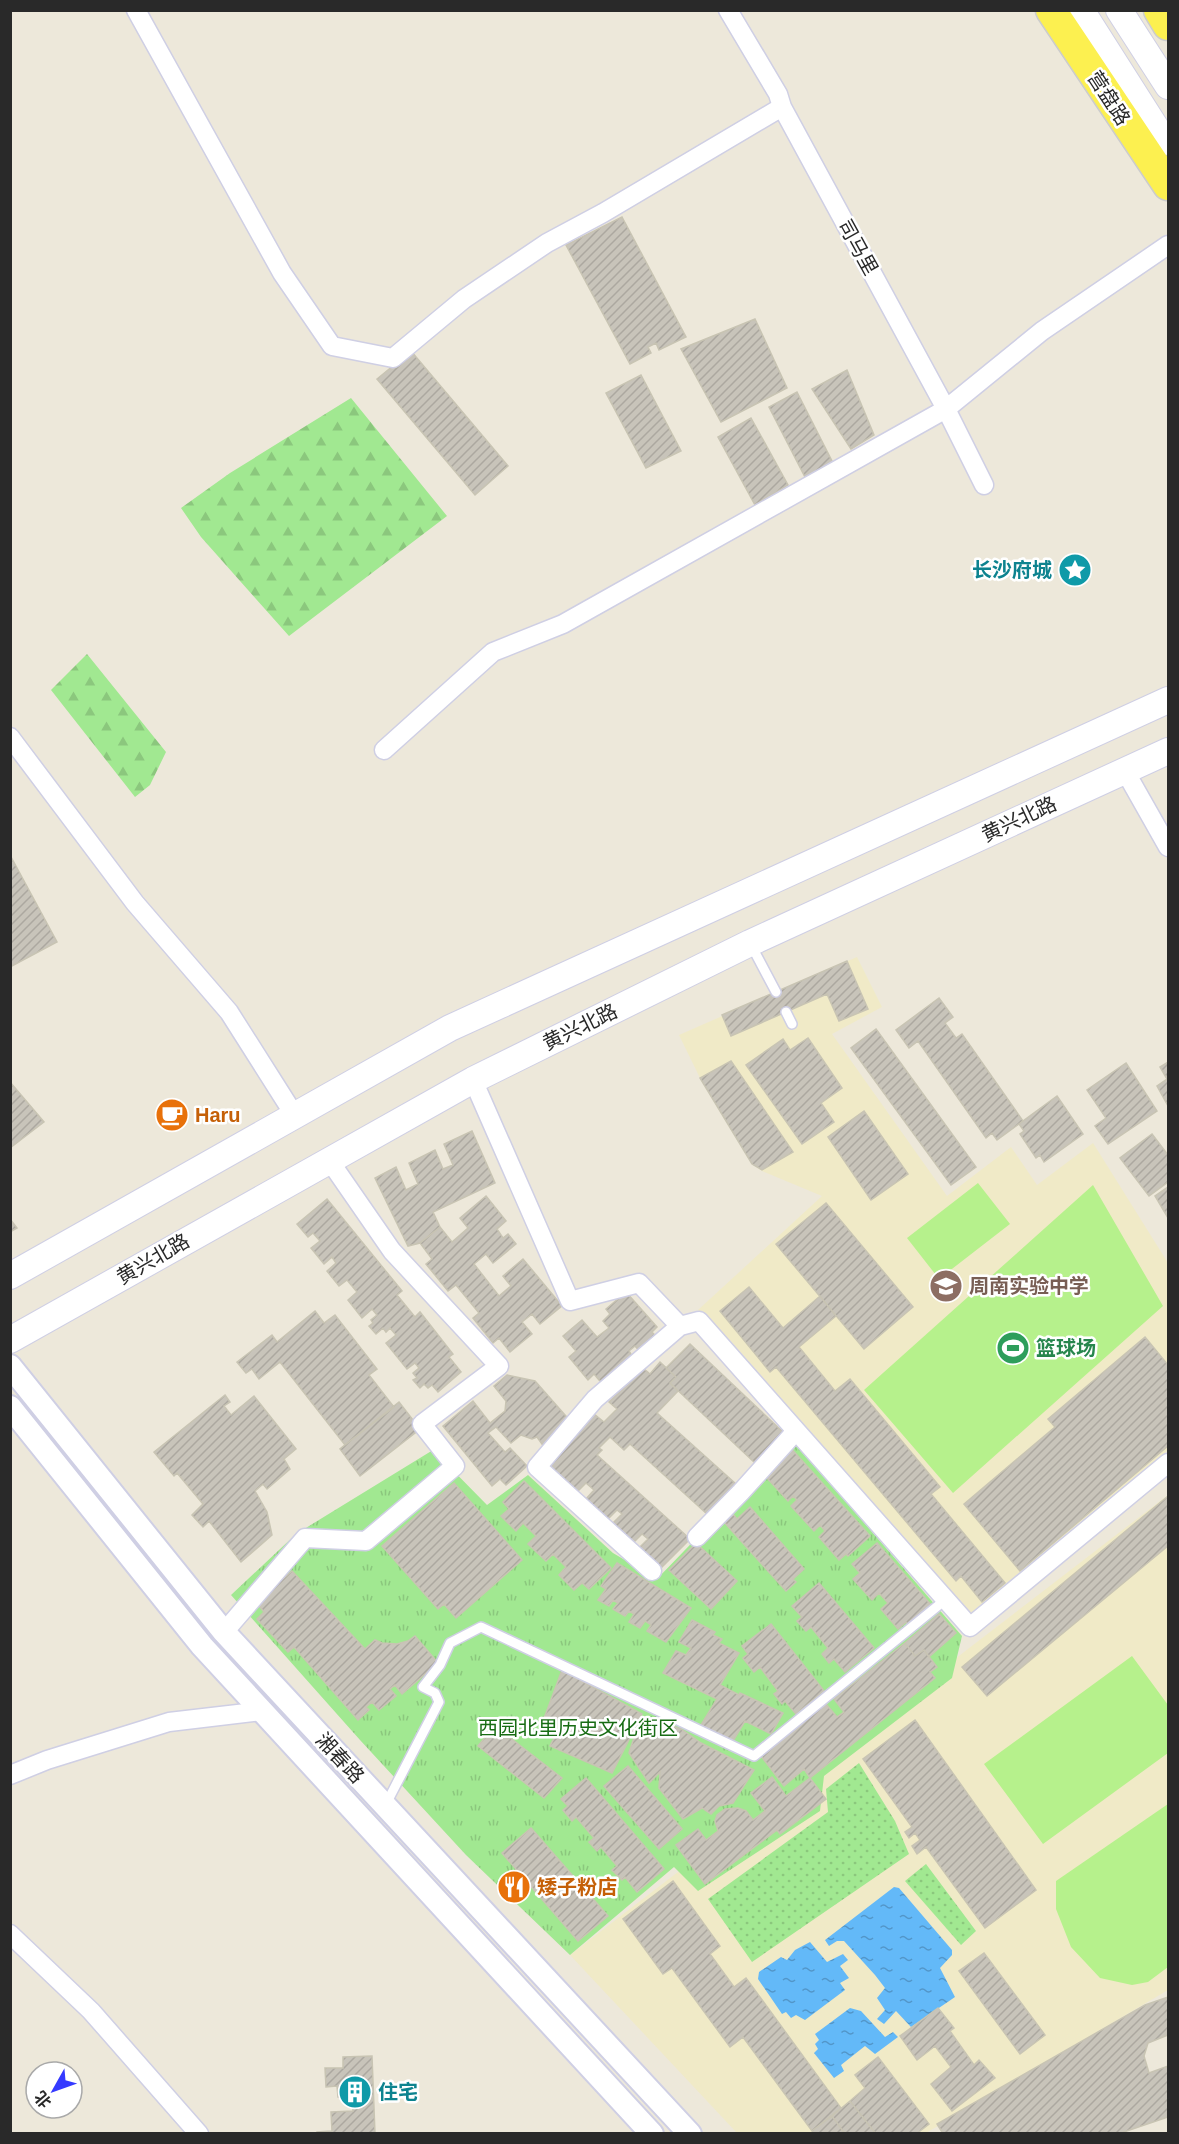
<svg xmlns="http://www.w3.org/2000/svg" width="1179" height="2144" viewBox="0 0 1179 2144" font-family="Arial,'Noto Sans SC',sans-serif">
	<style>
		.education { fill: #f0eac7 }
		.grass { fill: url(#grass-dots) }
		.forest { fill: url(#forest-firs) }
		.park { fill: url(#park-tufts) }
		.pitch { fill: #b6f18c }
		.water { fill: url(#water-ripples) }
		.building { fill: url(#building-hatch); stroke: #c8c4b3; stroke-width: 1.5 }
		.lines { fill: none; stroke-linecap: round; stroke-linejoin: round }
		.service-casing { stroke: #cfcfe4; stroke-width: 12 }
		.minor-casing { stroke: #cfcfe4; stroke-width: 21 }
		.tertiary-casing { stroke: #cfcfe4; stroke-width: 26 }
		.secondary-casing { stroke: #cfcfe4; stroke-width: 28 }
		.primary-casing { stroke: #ccc; stroke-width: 33 }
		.service { stroke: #fff; stroke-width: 9 }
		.minor { stroke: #fff; stroke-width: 18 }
		.tertiary { stroke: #fff; stroke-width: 22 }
		.secondary { stroke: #fff; stroke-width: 26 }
		.primary { stroke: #fcf050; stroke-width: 30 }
		.labels { text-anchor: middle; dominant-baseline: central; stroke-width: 5; stroke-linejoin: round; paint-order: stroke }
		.street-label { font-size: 20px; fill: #292929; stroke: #fff }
		.culture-label { font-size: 20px; font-weight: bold; fill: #0d838f; stroke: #fff; text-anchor: end }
		.food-label { font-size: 20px; font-weight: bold; fill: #c56008; stroke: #fff; text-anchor: start }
		.education-label { font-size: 20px; font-weight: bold; fill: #785e54; stroke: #fff; text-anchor: start }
		.leisure-label { font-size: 20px; font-weight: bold; fill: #27864d; stroke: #fff; text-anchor: start }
		.park-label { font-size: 20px; fill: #186c14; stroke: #fff }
	</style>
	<defs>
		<pattern id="grass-dots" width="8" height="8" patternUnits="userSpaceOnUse" patternTransform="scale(1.5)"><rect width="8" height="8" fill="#a1e891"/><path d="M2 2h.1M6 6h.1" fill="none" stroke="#8bc77d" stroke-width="1.8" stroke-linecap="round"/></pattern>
		<pattern id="forest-firs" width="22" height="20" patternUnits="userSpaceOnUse" patternTransform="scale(1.5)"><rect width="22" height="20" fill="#a1e891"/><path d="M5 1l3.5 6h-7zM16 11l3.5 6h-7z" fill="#8bc77d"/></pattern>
		<pattern id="park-tufts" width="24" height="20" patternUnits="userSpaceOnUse" patternTransform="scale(1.5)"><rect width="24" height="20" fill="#a1e891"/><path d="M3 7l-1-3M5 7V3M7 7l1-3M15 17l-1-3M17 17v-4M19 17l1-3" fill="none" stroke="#8bc77d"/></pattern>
		<pattern id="water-ripples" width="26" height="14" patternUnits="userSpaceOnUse" patternTransform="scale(1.5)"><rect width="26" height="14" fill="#63b9f8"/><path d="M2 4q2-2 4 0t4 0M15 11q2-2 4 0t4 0" fill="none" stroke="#5296c9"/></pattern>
		<pattern id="building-hatch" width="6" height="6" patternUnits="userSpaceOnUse" patternTransform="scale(1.5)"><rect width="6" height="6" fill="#c8c4ba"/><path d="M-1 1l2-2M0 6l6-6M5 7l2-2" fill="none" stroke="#aca8a0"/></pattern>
	</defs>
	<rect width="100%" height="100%" fill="#ede8da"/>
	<path class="education" d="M 857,957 L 882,1007 L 832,1034 L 947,1196 L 1011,1147 L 1037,1185 L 1093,1143 L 1168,1263 L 1168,1450 L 972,1620 L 698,1310 L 822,1196 L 762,1171 L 752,1164 L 700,1078 L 679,1035 Z
		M 1168,1495 L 1168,1990 L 926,2133 L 737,2133 L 570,1955 Z"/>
	<path class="grass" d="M 859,1763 L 895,1821 L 909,1854 L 752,1962 L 708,1899 L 828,1812 L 826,1789 Z
		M 926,1864 L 976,1931 L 961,1945 L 905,1881 Z"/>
	<path class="forest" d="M 351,398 L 447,516 L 289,636 L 201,537 L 181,508 L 230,473 Z
		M 87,654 L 166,752 L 150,785 L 135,797 L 51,690 Z"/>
	<path class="park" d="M 792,1439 L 962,1636 L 952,1678 L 824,1776 L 820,1811 L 698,1891 L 674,1867 L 570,1955 L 466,1855 L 360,1740 L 231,1595 L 296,1534 L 433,1450 L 487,1505 L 528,1475 L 613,1553 L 657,1579 Z"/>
	<path class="pitch" d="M 978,1183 L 1010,1224 L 939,1279 L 907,1238 Z
		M 1093,1185 L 1163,1306 L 953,1493 L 864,1390 Z
		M 1132,1656 L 1168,1705 L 1168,1753 L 1043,1844 L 984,1764 Z
		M 1168,1804 L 1168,1967 L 1148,1982 L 1132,1985 L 1100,1978 L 1071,1947 L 1056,1909 L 1056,1881 Z"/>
	<path class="water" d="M 894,1887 L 899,1888 L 952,1950 L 952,1955 L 940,1968 L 955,1997 L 911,2027 L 896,2011 L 884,2024 L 877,2019 L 885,2010 L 877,1998 L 885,1988 L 875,1975 L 844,1941 L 837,1941 L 829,1946 L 825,1940 Z
		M 810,1942 L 827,1962 L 843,1954 L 848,1960 L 840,1966 L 849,1978 L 840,1983 L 845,1990 L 805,2020 L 796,2015 L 791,2018 L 786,2012 L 782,2014 L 758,1979 L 759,1972 L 781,1957 L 787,1960 L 795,1950 Z
		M 850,2008 L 861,2011 L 885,2037 L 893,2032 L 898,2037 L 875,2054 L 865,2046 L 841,2065 L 844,2071 L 834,2078 L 814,2053 L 818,2049 L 815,2044 L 819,2040 L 815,2034 Z"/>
	<path class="building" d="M 622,217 L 686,337 L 659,350 L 656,343 L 648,347 L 651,353 L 630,364 L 566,245 Z
		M 755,319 L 787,388 L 721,422 L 681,349 Z
		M 411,351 L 508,466 L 475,495 L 377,379 Z
		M 847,370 L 874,435 L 851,449 L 812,389 Z
		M 641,375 L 681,451 L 646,468 L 606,393 Z
		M 797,392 L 834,465 L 806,479 L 769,407 Z
		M 751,418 L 788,485 L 755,505 L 718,437 Z
		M 10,855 L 57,942 L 10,967 Z
		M 847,961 L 868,1009 L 839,1021 L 827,994 L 731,1036 L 722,1015 Z
		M 939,998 L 953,1017 L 945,1023 L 956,1038 L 962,1034 L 1023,1121 L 997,1140 L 992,1133 L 986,1138 L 918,1041 L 909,1048 L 896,1030 Z
		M 876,1029 L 976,1167 L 951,1185 L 851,1048 Z
		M 808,1038 L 842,1088 L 821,1103 L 834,1122 L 802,1144 L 746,1065 L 783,1039 L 790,1050 Z
		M 731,1061 L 793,1152 L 762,1170 L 752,1164 L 700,1078 Z
		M 1168,1062 L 1168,1106 L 1157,1086 L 1167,1079 L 1160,1067 Z
		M 1126,1063 L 1157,1111 L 1108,1144 L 1095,1126 L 1106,1118 L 1087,1090 Z
		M 10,1082 L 44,1122 L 10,1148 Z
		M 1057,1096 L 1083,1134 L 1044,1162 L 1040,1155 L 1036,1158 L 1020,1134 L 1024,1131 L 1019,1124 Z
		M 864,1111 L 908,1174 L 871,1200 L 828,1137 Z
		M 472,1131 L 495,1183 L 433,1212 L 440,1227 L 420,1243 L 408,1246 L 375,1178 L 396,1167 L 406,1190 L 418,1184 L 409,1163 L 435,1150 L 443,1169 L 453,1165 L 444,1144 Z
		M 1152,1134 L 1168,1155 L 1168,1182 L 1149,1196 L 1120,1158 Z
		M 1168,1187 L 1168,1218 L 1155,1196 Z
		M 486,1196 L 506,1221 L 497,1229 L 503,1238 L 508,1234 L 516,1244 L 493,1263 L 486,1254 L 474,1264 L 499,1296 L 511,1286 L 503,1276 L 523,1259 L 562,1306 L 540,1324 L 532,1314 L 522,1322 L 532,1334 L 510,1352 L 499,1338 L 493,1343 L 473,1318 L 479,1313 L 456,1285 L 448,1291 L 426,1264 L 432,1259 L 420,1243 L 440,1227 L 452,1242 L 468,1228 L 460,1218 Z
		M 327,1199 L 402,1291 L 397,1295 L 415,1317 L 420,1312 L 453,1354 L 449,1357 L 461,1372 L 438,1392 L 432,1385 L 428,1388 L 424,1384 L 420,1388 L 413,1380 L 417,1378 L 413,1373 L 419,1368 L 415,1363 L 407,1369 L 386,1343 L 396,1335 L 390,1328 L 386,1332 L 383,1328 L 376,1334 L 369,1326 L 373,1323 L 371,1320 L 377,1315 L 372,1309 L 362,1318 L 348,1300 L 357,1292 L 347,1280 L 339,1286 L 327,1271 L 336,1263 L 332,1257 L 324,1264 L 311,1248 L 320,1241 L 313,1233 L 308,1237 L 297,1224 Z
		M 826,1203 L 913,1307 L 864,1349 L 776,1244 Z
		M 10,1219 L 17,1228 L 10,1232 Z
		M 749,1287 L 783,1328 L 820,1296 L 836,1316 L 799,1347 L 835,1391 L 850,1379 L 940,1487 L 931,1494 L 1005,1583 L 982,1602 L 961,1576 L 956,1581 L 776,1367 L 770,1372 L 720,1311 Z
		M 626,1292 L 657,1327 L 652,1332 L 660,1341 L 643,1355 L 635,1346 L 629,1351 L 632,1356 L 605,1387 L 594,1374 L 588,1380 L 569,1357 L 576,1351 L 563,1336 L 582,1320 L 597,1337 L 609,1328 L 603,1321 L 610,1314 L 606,1309 Z
		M 315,1311 L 324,1323 L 335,1315 L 377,1369 L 369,1375 L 394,1407 L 345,1445 L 280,1362 L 259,1379 L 252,1369 L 246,1373 L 237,1362 L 272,1335 L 277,1342 Z
		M 1145,1337 L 1168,1365 L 1168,1446 L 1020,1571 L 964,1504 L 1055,1427 L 1048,1419 Z
		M 690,1344 L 784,1433 L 755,1463 L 670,1383 L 676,1377 L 666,1368 Z
		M 660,1362 L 676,1377 L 670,1383 L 678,1391 L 657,1413 L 736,1484 L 707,1514 L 630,1444 L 624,1450 L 610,1437 L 599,1448 L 602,1450 L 597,1455 L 690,1539 L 661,1568 L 639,1548 L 648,1539 L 642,1534 L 634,1542 L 613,1523 L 622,1514 L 617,1510 L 608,1519 L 586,1499 L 594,1490 L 586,1483 L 578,1491 L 547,1463 L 594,1414 L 604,1422 L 617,1409 L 609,1402 L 643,1368 L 650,1374 Z
		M 507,1375 L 535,1381 L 572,1423 L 544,1447 L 537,1437 L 532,1439 L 521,1435 L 511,1443 L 496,1427 L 488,1433 L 505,1452 L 510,1448 L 527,1466 L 506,1485 L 500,1479 L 492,1486 L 443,1426 L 473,1401 L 490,1423 L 505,1411 L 506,1401 L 494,1386 Z
		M 225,1395 L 230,1402 L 224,1406 L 231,1415 L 254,1396 L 296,1449 L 284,1459 L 290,1469 L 267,1489 L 263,1484 L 255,1491 L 267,1512 L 272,1535 L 241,1562 L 209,1521 L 203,1527 L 192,1515 L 203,1504 L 177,1473 L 174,1476 L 154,1452 Z
		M 399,1402 L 420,1429 L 360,1476 L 340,1449 Z
		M 788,1445 L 870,1536 L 848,1556 L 846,1554 L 839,1560 L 819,1537 L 825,1531 L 820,1525 L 814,1531 L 791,1506 L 797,1500 L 793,1496 L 788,1501 L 767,1478 L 773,1472 L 766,1465 Z
		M 524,1481 L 611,1568 L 589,1589 L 582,1583 L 574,1590 L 559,1575 L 566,1567 L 553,1554 L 546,1561 L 528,1544 L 536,1536 L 523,1523 L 516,1531 L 501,1516 L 509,1509 L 503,1502 Z
		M 454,1483 L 522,1560 L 456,1618 L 444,1604 L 438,1609 L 382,1546 Z
		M 1168,1496 L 1168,1546 L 987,1696 L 962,1667 Z
		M 750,1507 L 804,1569 L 793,1579 L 796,1582 L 786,1591 L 724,1522 L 733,1514 L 737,1519 Z
		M 696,1543 L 737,1581 L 711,1609 L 669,1570 Z
		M 877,1543 L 932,1606 L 909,1626 L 906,1622 L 898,1629 L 881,1609 L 888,1603 L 879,1593 L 872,1600 L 853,1579 L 860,1573 L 852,1564 Z
		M 617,1563 L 691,1608 L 666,1642 L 647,1631 L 651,1625 L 645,1621 L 640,1628 L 629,1622 L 634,1614 L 629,1611 L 625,1616 L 613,1609 L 618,1603 L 613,1600 L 609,1606 L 598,1600 L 606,1589 L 601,1586 Z
		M 292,1571 L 365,1649 L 375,1640 L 382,1643 L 397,1644 L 408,1641 L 415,1636 L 438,1663 L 402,1694 L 395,1685 L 390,1689 L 396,1696 L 379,1710 L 372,1702 L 366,1707 L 369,1710 L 358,1720 L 294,1647 L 288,1652 L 257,1619 L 264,1612 L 256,1602 Z
		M 819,1583 L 874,1648 L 845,1672 L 834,1659 L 829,1663 L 822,1654 L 828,1648 L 811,1627 L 806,1631 L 797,1621 L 802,1617 L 792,1606 Z
		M 939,1614 L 956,1633 L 929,1657 L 924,1650 L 915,1656 L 905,1643 Z
		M 692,1620 L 715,1632 L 713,1635 L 722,1639 L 719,1643 L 739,1653 L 720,1685 L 739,1695 L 740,1693 L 783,1713 L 771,1734 L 745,1721 L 733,1741 L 701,1725 L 717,1699 L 663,1673 L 676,1651 L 686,1655 L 691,1648 L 679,1642 Z
		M 771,1624 L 824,1691 L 796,1714 L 785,1701 L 782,1704 L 774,1694 L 778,1691 L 760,1667 L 754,1672 L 743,1658 L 748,1654 L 742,1646 Z
		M 905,1643 L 915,1656 L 924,1650 L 937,1667 L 930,1672 L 935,1678 L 810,1778 L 804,1769 L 784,1786 L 761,1756 L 826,1704 L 837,1717 L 844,1712 L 834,1699 Z
		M 562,1670 L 642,1714 L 612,1773 L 550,1746 L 559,1728 L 543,1721 Z
		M 641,1716 L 681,1729 L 701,1743 L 754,1770 L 733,1803 L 719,1806 L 711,1814 L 702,1808 L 683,1819 L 659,1788 L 660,1772 L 649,1783 L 629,1753 Z
		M 915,1720 L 1036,1890 L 985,1928 L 926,1847 L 917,1854 L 912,1846 L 920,1840 L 915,1833 L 909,1838 L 905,1832 L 912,1827 L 863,1759 Z
		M 495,1726 L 562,1778 L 544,1798 L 478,1746 Z
		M 628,1766 L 682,1829 L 659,1849 L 604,1786 Z
		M 772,1777 L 786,1796 L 810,1778 L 826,1799 L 780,1834 L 777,1830 L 705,1884 L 676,1845 L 698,1829 L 706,1840 L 718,1831 L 715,1821 L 717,1815 L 725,1809 L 738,1808 L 746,1811 L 753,1820 L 765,1811 L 751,1793 Z
		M 586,1778 L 664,1869 L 637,1892 L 625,1877 L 622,1880 L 612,1870 L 617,1866 L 601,1847 L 597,1851 L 589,1842 L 594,1838 L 576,1817 L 572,1821 L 563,1810 L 568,1806 L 561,1799 Z
		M 531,1828 L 608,1916 L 578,1941 L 502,1853 Z
		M 673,1881 L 720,1946 L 710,1954 L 734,1987 L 746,1978 L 841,2108 L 812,2131 L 743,2037 L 730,2047 L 672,1968 L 663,1974 L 623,1919 Z
		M 984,1953 L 1045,2035 L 1020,2054 L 959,1971 Z
		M 1168,1997 L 1168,2035 L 1148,2043 L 1144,2056 L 1149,2073 L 1168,2066 L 1168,2117 L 1118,2134 L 940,2134 L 942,2132 L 937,2124 L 1145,2005 Z
		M 938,2008 L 954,2028 L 950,2031 L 974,2065 L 979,2060 L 995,2078 L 952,2111 L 931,2084 L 951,2067 L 935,2046 L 917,2060 L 900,2036 Z
		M 372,2056 L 375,2134 L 317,2134 L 317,2132 L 332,2131 L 331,2112 L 353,2111 L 352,2097 L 338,2097 L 337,2086 L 326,2087 L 325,2068 L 343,2068 L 343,2057 Z
		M 878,2057 L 929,2124 L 916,2134 L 876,2134 L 850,2101 L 865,2088 L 855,2075 Z
		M 850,2101 L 876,2134 L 845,2134 L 832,2116 Z
		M 832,2116 L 845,2134 L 814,2134 L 812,2131 Z"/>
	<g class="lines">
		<g class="service-casing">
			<path id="service" d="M 750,943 L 776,992
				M 786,1012 L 792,1024
				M 386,1804 L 439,1702 L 435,1693 L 423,1687 L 440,1665 L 450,1643 L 481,1627 L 754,1756 L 945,1600"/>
		</g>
		<g class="minor-casing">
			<path id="minor" d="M 136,10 L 282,273 L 332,346 L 393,358 L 464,299 L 547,243 L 603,213 L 782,107
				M 728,10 L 778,94 L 782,107 L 946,409 L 984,485
				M 10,737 L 135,903 L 229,1012 L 295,1116
				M 384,750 L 493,652 L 563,624 L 946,409 L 1042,331 L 1168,245
				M 1125,771 L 1168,847
				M 473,1080 L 570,1301 L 639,1283 L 680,1326 L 699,1321 L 970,1627 L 1168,1463
				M 697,1537 L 741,1492 L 796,1431
				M 652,1571 L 537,1467 L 595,1399 L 680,1326
				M 224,1632 L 305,1538 L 366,1541 L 455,1466 L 422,1424 L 499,1366 L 392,1251 L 329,1160
				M 10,1775 L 47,1760 L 169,1722 L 262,1711
				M 10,1934 L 91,2011 L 199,2134"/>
		</g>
		<g class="tertiary-casing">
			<path id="tertiary" d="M 10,1366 L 224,1632 L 690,2134
				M 10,1407 L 202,1646 L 652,2134"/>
		</g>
		<g class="secondary-casing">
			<path id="secondary" d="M 1081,10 L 1165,142
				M 1119,10 L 1168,86
				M 10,1276 L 450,1028 L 1168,700
				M 10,1340 L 473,1080 L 750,943 L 1168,751"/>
		</g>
		<g class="primary-casing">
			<path id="primary" d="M 1051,10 L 1168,185
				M 1159,10 L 1168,25"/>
		</g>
		<use href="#service" class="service"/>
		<use href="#minor" class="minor"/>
		<use href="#tertiary" class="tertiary"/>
		<use href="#secondary" class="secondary"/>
		<use href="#primary" class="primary"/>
	</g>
	<defs>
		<g id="sight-disc" transform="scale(1.725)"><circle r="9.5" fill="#0f9aa8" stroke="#fff"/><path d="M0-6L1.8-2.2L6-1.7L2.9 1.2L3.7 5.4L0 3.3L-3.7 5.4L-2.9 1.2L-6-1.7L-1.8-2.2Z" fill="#fff"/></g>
		<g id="cafe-disc" transform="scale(1.725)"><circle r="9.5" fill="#e8710a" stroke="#fff"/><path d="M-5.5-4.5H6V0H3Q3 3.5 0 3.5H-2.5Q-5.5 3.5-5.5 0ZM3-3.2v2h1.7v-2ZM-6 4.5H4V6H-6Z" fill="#fff"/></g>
		<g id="school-disc" transform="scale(1.725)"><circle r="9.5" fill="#8d6e63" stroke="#fff"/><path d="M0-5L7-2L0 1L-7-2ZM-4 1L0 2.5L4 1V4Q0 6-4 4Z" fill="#fff"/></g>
		<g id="stadium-disc" transform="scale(1.725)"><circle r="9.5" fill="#2e9e5b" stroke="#fff"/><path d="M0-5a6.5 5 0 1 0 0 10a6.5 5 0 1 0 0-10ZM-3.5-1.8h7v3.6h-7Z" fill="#fff"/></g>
		<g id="restaurant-disc" transform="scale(1.725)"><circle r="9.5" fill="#e8710a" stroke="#fff"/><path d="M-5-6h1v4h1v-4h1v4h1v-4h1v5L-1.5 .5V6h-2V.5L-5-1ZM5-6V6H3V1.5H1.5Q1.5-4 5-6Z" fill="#fff"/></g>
		<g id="building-disc" transform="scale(1.725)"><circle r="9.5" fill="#0f9aa8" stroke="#fff"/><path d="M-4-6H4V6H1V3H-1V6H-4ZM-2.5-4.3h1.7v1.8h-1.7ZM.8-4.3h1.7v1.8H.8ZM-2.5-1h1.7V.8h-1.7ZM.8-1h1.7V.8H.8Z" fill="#fff"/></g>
	</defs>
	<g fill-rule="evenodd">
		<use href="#sight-disc" x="1075" y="570"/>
		<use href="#cafe-disc" x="172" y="1115"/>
		<use href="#school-disc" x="946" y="1286"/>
		<use href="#stadium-disc" x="1013" y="1348"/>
		<use href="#restaurant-disc" x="514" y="1887"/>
		<use href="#building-disc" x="355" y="2092"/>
	</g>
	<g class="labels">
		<g class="street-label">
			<text transform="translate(1109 98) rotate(57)">营盘路</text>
			<text transform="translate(858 247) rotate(61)">司马里</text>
			<text transform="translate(1019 819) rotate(-25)">黄兴北路</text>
			<text transform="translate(580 1027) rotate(-26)">黄兴北路</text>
			<text transform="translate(153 1259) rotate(-30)">黄兴北路</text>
			<text transform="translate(340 1758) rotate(47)">湘春路</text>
		</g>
		<g class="culture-label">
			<text x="1052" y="570">长沙府城</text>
			<text x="378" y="2092" text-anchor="start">住宅</text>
		</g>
		<g class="food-label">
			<text x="195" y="1115">Haru</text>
			<text x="537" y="1887">矮子粉店</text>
		</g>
		<g class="education-label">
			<text x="969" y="1286">周南实验中学</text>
		</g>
		<g class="leisure-label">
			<text x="1036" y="1348">篮球场</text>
		</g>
		<g class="park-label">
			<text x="578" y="1728">西园北里历史文化街区</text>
		</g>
	</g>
	<rect width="1179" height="2144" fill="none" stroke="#292929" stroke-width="24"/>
	<g transform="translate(54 2090) rotate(230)"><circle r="28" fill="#ffffff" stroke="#a9a9a9" stroke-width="1.5"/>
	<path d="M0-4.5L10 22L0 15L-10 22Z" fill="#353aff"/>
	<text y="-9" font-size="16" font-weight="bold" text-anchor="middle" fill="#292929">北</text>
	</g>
</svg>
